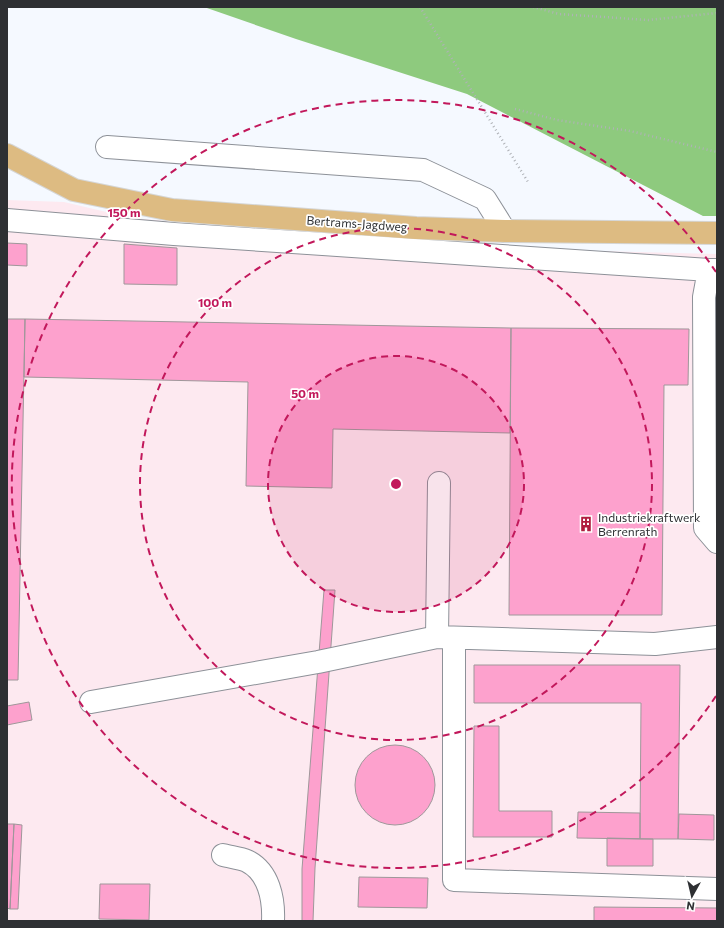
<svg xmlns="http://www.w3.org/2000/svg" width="724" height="928" viewBox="0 0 724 928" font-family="Commissioner,sans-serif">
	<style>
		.industrial { fill: #fde9f0 }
		.forest { fill: #8eca7e }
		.building { fill: #fda1cd; stroke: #9f979a }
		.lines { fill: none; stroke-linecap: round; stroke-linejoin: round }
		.minor-casing { stroke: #8d9198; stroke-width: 24 }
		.major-casing { stroke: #d5d6d6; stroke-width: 24 }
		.path { stroke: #afb2b7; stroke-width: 2.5; stroke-dasharray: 1 3; stroke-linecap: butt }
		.minor { stroke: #fff; stroke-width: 22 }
		.major { stroke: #ddbb82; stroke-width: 22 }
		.ring { fill: none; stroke: #c2185b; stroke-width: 2; stroke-dasharray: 7 5 }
		.labels { text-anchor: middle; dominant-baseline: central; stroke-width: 3.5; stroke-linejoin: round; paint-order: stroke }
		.street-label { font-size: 12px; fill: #2e3033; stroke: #fff }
		.poi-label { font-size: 12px; fill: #2e3033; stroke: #fff; text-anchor: start }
		.centre { fill: #c2185b; stroke: #fff; stroke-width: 2 }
		.ring-label { font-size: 12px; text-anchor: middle; font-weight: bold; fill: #c2185b; stroke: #fff; stroke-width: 3.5; stroke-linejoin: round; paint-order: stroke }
	</style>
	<rect width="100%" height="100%" fill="#f5f9ff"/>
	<path class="industrial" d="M 7,200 L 64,202 L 132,218 L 476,248 L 717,254 L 717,921 L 7,921 Z"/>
	<path class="forest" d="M 204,7 L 717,7 L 717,216 L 703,216 L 467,94 L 296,39 Z"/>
	<path class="building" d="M 7,243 L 27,244 L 27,266 L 7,265 Z
		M 124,244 L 177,248 L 177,285 L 124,284 Z
		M 7,319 L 25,319 L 18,680 L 7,680 Z
		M 25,319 L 511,328 L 510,433 L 333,429 L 332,488 L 246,486 L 248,382 L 24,377 Z
		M 511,328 L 689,329 L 688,385 L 664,385 L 662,615 L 509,615 Z
		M 324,590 L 335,590 L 315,868 L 313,921 L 302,921 L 302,869 Z
		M 474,665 L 680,665 L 678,839 L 640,839 L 641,703 L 474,703 Z
		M 29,702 L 32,720 L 7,725 L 7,706 Z
		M 474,726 L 499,726 L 499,811 L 552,811 L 552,837 L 473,837 Z
		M355 785a40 40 0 1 1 80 0a40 40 0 1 1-80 0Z
		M 578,812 L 640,813 L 640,839 L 577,838 Z
		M 679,814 L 714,815 L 714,840 L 678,839 Z
		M 7,824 L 14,824 L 10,909 L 7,908 Z
		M 14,824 L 22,825 L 18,909 L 10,909 Z
		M 607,838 L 653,839 L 653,866 L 607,866 Z
		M 359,877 L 428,878 L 427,908 L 358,907 Z
		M 100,884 L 150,884 L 149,920 L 99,919 Z
		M 594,907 L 717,908 L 717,921 L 594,921 Z"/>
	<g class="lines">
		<g class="minor-casing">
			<path id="minor" d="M 107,147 L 423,170 L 485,199 L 505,231
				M 7,220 L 174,234 L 709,270
				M 717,270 L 709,270 L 704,297 L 705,528 L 717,542
				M 437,637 L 439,483
				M 454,638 L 454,880 L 717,889
				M 91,702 L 318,662 L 437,637 L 655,644 L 717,637
				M 223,855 C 230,857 240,858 247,861 C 269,872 274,899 273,921"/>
		</g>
		<g class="major-casing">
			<path id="major" d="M 7,155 L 74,190 L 172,210 L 416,228 L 505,231 L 717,233"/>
		</g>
		<path class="path" d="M 420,7 L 528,182
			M 533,7 L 559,14 L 648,20 L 717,13
			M 515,109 L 557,120 L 630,131 L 717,152"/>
		<use href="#minor" class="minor"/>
		<use href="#major" class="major"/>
	</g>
	<circle cx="396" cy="484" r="128" fill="#c2185b" fill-opacity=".12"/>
	<g class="ring">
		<circle cx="396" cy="484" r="128"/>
		<circle cx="396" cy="484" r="256"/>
		<path d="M716 696A384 384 0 1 1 716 272"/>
	</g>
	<defs>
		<g id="building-bare" transform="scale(1.2)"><path d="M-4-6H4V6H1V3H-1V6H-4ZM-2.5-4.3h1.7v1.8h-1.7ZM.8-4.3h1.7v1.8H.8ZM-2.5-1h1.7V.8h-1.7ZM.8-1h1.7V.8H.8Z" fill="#b01c3f" stroke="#fff" stroke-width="2.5" paint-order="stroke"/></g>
	</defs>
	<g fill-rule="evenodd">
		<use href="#building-bare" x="586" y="524"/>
	</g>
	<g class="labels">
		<g class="street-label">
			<text transform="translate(357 223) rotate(4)">Bertrams-Jagdweg</text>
		</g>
		<g class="poi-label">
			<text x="598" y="517">Industriekraftwerk<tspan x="598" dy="14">Berrenrath</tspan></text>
		</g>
	</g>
	<circle cx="396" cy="484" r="6" class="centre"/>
	<g class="ring-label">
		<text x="124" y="217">150 m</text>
		<text x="215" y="307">100 m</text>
		<text x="305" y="398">50 m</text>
	</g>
	<rect width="724" height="928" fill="none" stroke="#2e3033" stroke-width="16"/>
	<g transform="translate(692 896) rotate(188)" stroke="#ffffff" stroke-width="3" paint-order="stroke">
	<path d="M0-3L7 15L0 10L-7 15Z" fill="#2e3033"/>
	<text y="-6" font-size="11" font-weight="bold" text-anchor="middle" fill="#2e3033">N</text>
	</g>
</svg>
